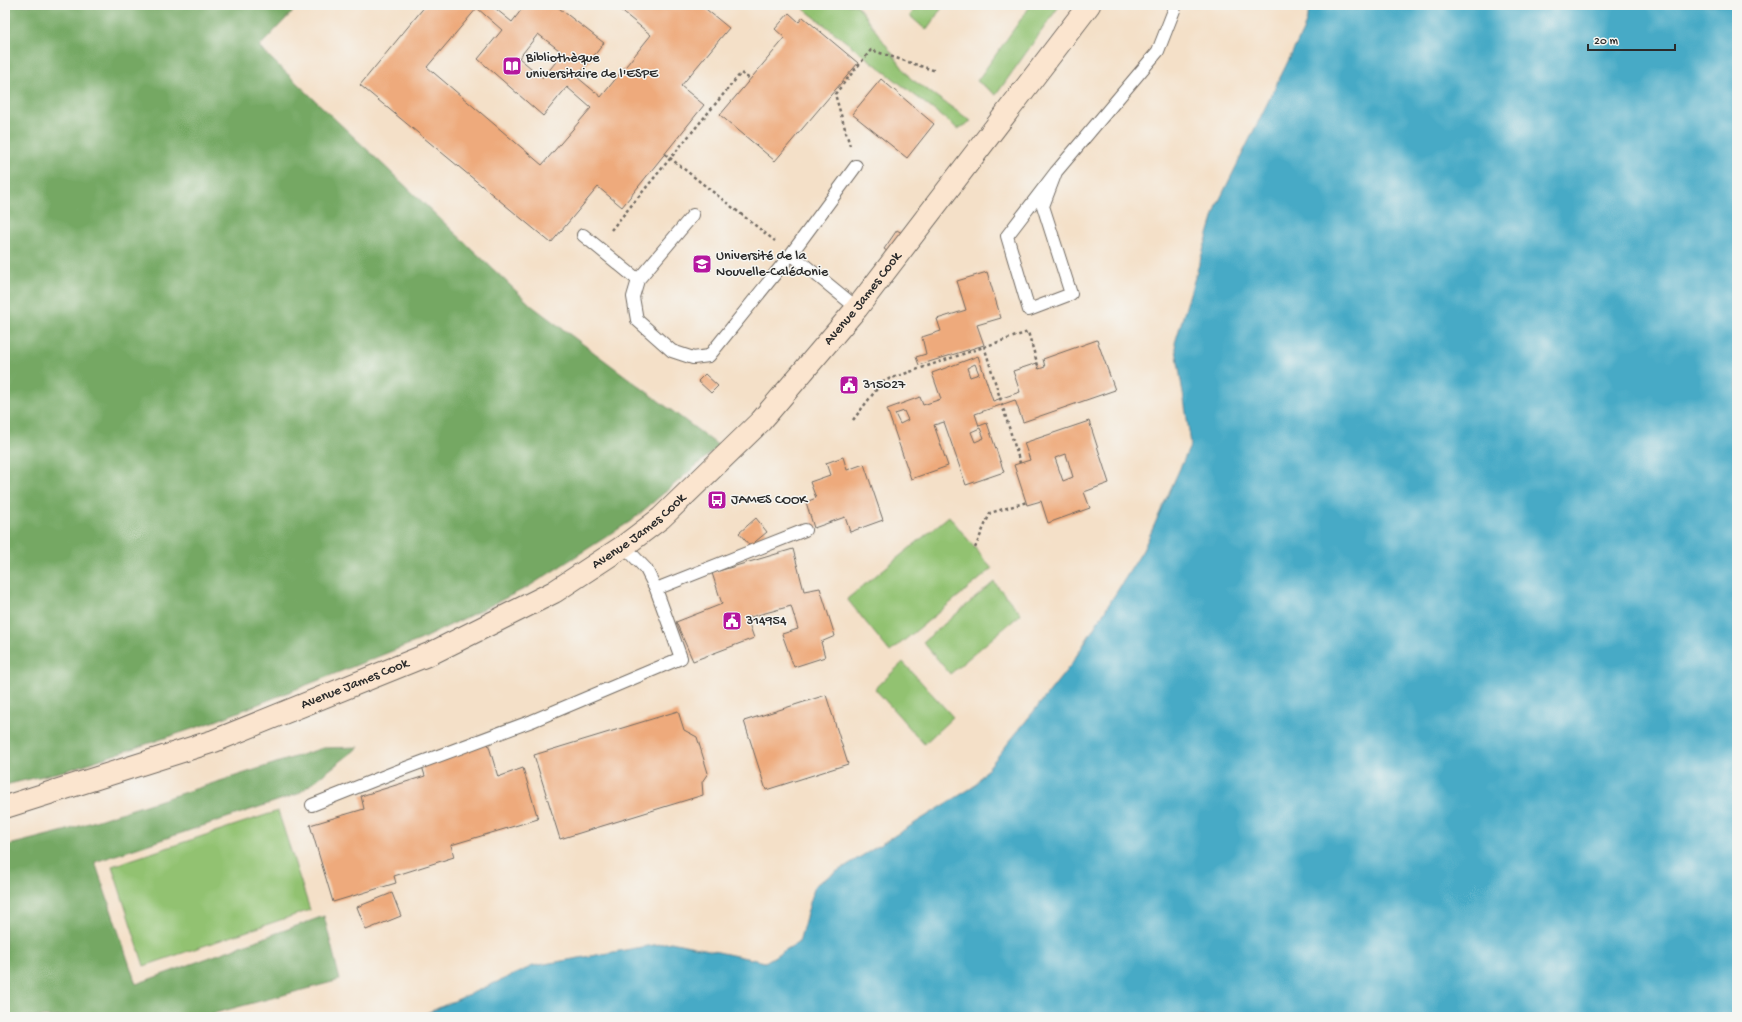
<svg xmlns="http://www.w3.org/2000/svg" width="1742" height="1022" viewBox="0 0 1742 1022" font-family="'Gochi Hand',sans-serif">
	<style>
		.green { fill: #92c271; stroke: #5e764e }
		.forest { fill: #75a863; stroke: #506a47 }
		.water { fill: #47aac6; stroke: #396a78 }
		.building { fill: #eeaa7b; fill-rule: evenodd }
		.lines { fill: none; stroke-linecap: round; stroke-linejoin: round }
		.service-casing { stroke: #716a62; stroke-width: 14 }
		.secondary-casing { stroke: #716a62; stroke-width: 24 }
		.path { stroke: #716a62; stroke-width: 2.5; stroke-dasharray: 3 3; stroke-linecap: butt }
		.service { stroke: #fff; stroke-width: 12 }
		.secondary { stroke: #fbe5cf; stroke-width: 22 }
		.labels { text-anchor: middle; dominant-baseline: central; stroke-width: 3; stroke-linejoin: round; paint-order: stroke }
		.poi-label { font-size: 14px; fill: #2b2b2b; stroke: #f6f6f2; text-anchor: start }
		.street-label { font-size: 14px; fill: #2b2b2b; stroke: #f6f6f2 }
	</style>
	<rect width="100%" height="100%" fill="#f6f6f2"/>
	<filter id="ink" filterUnits="userSpaceOnUse"><feTurbulence type="fractalNoise" baseFrequency=".025" numOctaves="2"/><feDisplacementMap in="SourceGraphic" scale="8" xChannelSelector="R" yChannelSelector="G"/><feConvolveMatrix kernelMatrix="1 2 1 2 8 2 1 2 1" color-interpolation-filters="sRGB"/></filter>
	<filter id="wash" filterUnits="userSpaceOnUse"><feTurbulence type="fractalNoise" baseFrequency=".012" numOctaves="4" result="noise"/><feDisplacementMap in="SourceGraphic" scale="16" xChannelSelector="R" yChannelSelector="G"/><feGaussianBlur stdDeviation="0.9" result="paint"/><feColorMatrix in="noise" values="0 0 0 0 0 0 0 0 0 0 0 0 0 0 0 0 0 1.4 0 .05"/><feComposite in="paint" operator="in"/></filter>
	<g filter="url(#wash)">
		<rect width="100%" height="100%" fill="#f4e0c8"/>
		<path class="green" d="M 808,5 L 857,5 L 910,78 L 971,121 L 958,129 L 804,9 Z
			M 917,5 L 944,5 L 926,30 L 910,16 Z
			M 1031,5 L 1060,5 L 996,95 L 977,81 Z
			M 949,516 L 992,569 L 890,652 L 847,599 Z
			M 994,582 L 1021,614 L 950,674 L 923,642 Z
			M 903,662 L 953,717 L 924,744 L 875,689 Z
			M 278,811 L 310,910 L 144,966 L 112,866 Z"/>
		<path class="forest" d="M 5,5 L 299,5 L 259,47 L 532,306 L 719,446 L 631,521 L 528,587 L 420,640 L 213,722 L 68,770 L 5,785 Z
			M 359,747 L 298,794 L 95,862 L 136,984 L 324,916 L 340,980 L 200,1017 L 5,1017 L 5,846 L 64,831 L 323,748 Z"/>
		<path class="water" d="M 1311,5 L 1737,5 L 1737,1017 L 418,1017 L 533,966 L 671,942 L 765,962 L 799,942 L 815,885 L 973,787 L 1070,666 L 1143,550 L 1191,444 L 1175,343 L 1217,205 L 1303,31 Z"/>
		<g id="blocks">
			<path class="building" d="M 426,5 L 491,5 L 512,22 L 525,5 L 555,5 L 604,43 L 577,77 L 601,97 L 651,35 L 614,5 L 701,5 L 729,28 L 681,86 L 704,105 L 622,207 L 598,187 L 551,243 L 360,85 ZM 477,8 L 502,30 L 478,59 L 543,116 L 567,87 L 591,108 L 542,165 L 427,67 ZM 538,34 L 563,53 L 543,78 L 519,58 Z
				M 789,13 L 799,22 L 803,17 L 858,63 L 775,161 L 720,115 L 785,38 L 775,29 Z
				M 881,79 L 934,124 L 907,158 L 852,114 Z
				M 897,230 L 905,235 L 891,254 L 884,249 Z
				M 987,272 L 1001,318 L 977,325 L 984,345 L 919,365 L 916,357 L 926,354 L 922,337 L 941,331 L 937,319 L 966,310 L 957,281 Z
				M 1097,340 L 1115,390 L 1023,422 L 1015,400 L 975,414 L 979,426 L 987,423 L 1004,472 L 966,485 L 944,422 L 934,425 L 948,466 L 911,479 L 887,409 L 920,397 L 923,405 L 941,399 L 932,373 L 978,356 L 993,401 L 1020,392 L 1013,371 L 1037,363 L 1039,369 L 1045,367 L 1043,359 ZM 975,364 L 979,374 L 970,377 L 967,368 ZM 904,411 L 908,420 L 900,424 L 895,414 ZM 980,428 L 984,438 L 975,442 L 971,432 Z
				M 705,374 L 718,386 L 711,393 L 698,381 Z
				M 1089,421 L 1109,483 L 1084,492 L 1090,508 L 1048,523 L 1041,501 L 1027,505 L 1014,465 L 1030,460 L 1024,443 ZM 1066,454 L 1073,477 L 1063,481 L 1055,458 Z
				M 843,457 L 847,470 L 864,464 L 883,520 L 850,532 L 845,517 L 814,528 L 806,502 L 816,498 L 810,482 L 830,475 L 826,463 Z
				M 756,518 L 767,532 L 750,546 L 739,533 Z
				M 793,549 L 804,591 L 820,588 L 835,636 L 821,642 L 825,657 L 794,667 L 782,634 L 798,629 L 791,606 L 747,618 L 754,638 L 693,661 L 676,622 L 722,604 L 712,573 Z
				M 826,695 L 848,764 L 766,790 L 744,721 Z
				M 678,711 L 684,730 L 697,737 L 708,773 L 702,782 L 703,795 L 560,839 L 534,755 Z
				M 488,743 L 498,777 L 523,768 L 538,819 L 451,845 L 454,857 L 394,876 L 396,883 L 333,902 L 310,825 L 364,809 L 361,796 L 425,776 L 421,763 Z
				M 392,893 L 401,916 L 366,930 L 357,907 Z"/>
		</g>
	</g>
	<g filter="url(#ink)">
		<use href="#blocks" fill-opacity="0" stroke="#716a62" stroke-width="1"/>
		<g class="lines">
			<g class="service-casing">
				<path id="service" d="M 1056,172 L 1043,206 L 1071,294 L 1029,310 L 1007,236 L 1056,172 L 1158,51 L 1176,5
					M 693,215 L 638,280 L 633,297 L 637,320 L 672,351 L 693,358 L 709,356 L 791,254 L 856,166
					M 583,235 L 638,280
					M 791,254 L 857,308
					M 624,546 L 646,569 L 656,589 L 805,530
					M 312,805 L 395,772 L 532,721 L 681,658 L 656,589"/>
			</g>
			<g class="secondary-casing">
				<g id="secondary">
					<path id="s1" d="M 5,807 L 214,741 L 432,653 L 554,592 L 624,546 L 661,518 L 761,421 L 857,308 L 1089,5"/>
				</g>
			</g>
			<path class="path" d="M 850,146 L 835,94 L 871,50 L 936,71
				M 665,154 L 775,241
				M 611,230 L 741,73 L 750,79
				M 984,346 L 1020,463
				M 853,420 L 883,381 L 1028,332 L 1039,369
				M 975,548 L 990,513 L 1027,502"/>
			<use href="#service" class="service"/>
			<use href="#secondary" class="secondary"/>
		</g>
	</g>
	<defs>
		<g id="library-square" transform="scale(1)"><rect x="-9" y="-9" width="18" height="18" rx="4" fill="#b5179e" stroke="#f6f6f2"/><path d="M-6-4Q-3-5.5-.7-3.5V5Q-3 3-6 4ZM6-4Q3-5.5 .7-3.5V5Q3 3 6 4Z" fill="#fff"/></g>
		<g id="university-square" transform="scale(1)"><rect x="-9" y="-9" width="18" height="18" rx="4" fill="#b5179e" stroke="#f6f6f2"/><path d="M0-5L7-2L0 1L-7-2ZM-4 1L0 2.5L4 1V4Q0 6-4 4Z" fill="#fff"/></g>
		<g id="civic-square" transform="scale(1)"><rect x="-9" y="-9" width="18" height="18" rx="4" fill="#b5179e" stroke="#f6f6f2"/><path d="M-.6-6.5H3V-4.5H.6V-3L4-1V1h2V6H-6V1h2V-1L-.6-3ZM-1.2 2.5V6h2.4V2.5Z" fill="#fff"/></g>
		<g id="bus-square" transform="scale(1)"><rect x="-9" y="-9" width="18" height="18" rx="4" fill="#b5179e" stroke="#f6f6f2"/><path d="M-5-6H5V4H4V6H2V4H-2V6H-4V4H-5ZM-3.5-4V0h7V-4ZM-3.5 1.2v1.5H-2V1.2ZM2 1.2v1.5H3.5V1.2Z" fill="#fff"/></g>
	</defs>
	<g fill-rule="evenodd">
		<use href="#library-square" x="512" y="66"/>
		<use href="#university-square" x="702" y="264"/>
		<use href="#civic-square" x="849" y="385"/>
		<use href="#bus-square" x="717" y="500"/>
		<use href="#civic-square" x="732" y="621"/>
	</g>
	<g class="labels">
		<g class="poi-label">
			<text x="526" y="58">Bibliothèque<tspan x="526" dy="16">universitaire de l'ESPE</tspan></text>
			<text x="716" y="256">Université de la<tspan x="716" dy="16">Nouvelle-Calédonie</tspan></text>
			<text x="863" y="385">315027</text>
			<text x="731" y="500">JAMES COOK</text>
			<text x="746" y="621">314954</text>
		</g>
		<g class="street-label">
			<text stroke="none"><textPath href="#s1" startOffset="1019">Avenue James Cook</textPath></text>
			<text stroke="none"><textPath href="#s1" startOffset="695">Avenue James Cook</textPath></text>
			<text stroke="none"><textPath href="#s1" startOffset="371">Avenue James Cook</textPath></text>
		</g>
	</g>
	<rect width="1742" height="1022" fill="none" stroke="#f6f6f2" stroke-width="20"/>
	<path d="M1588 44v6h87v-6" fill="none" stroke="#2b2b2b" stroke-width="2"/>
	<text x="1594" y="44" font-size="12" fill="#2b2b2b" stroke="#f6f6f2" stroke-width="3" paint-order="stroke">20 m</text>
</svg>
